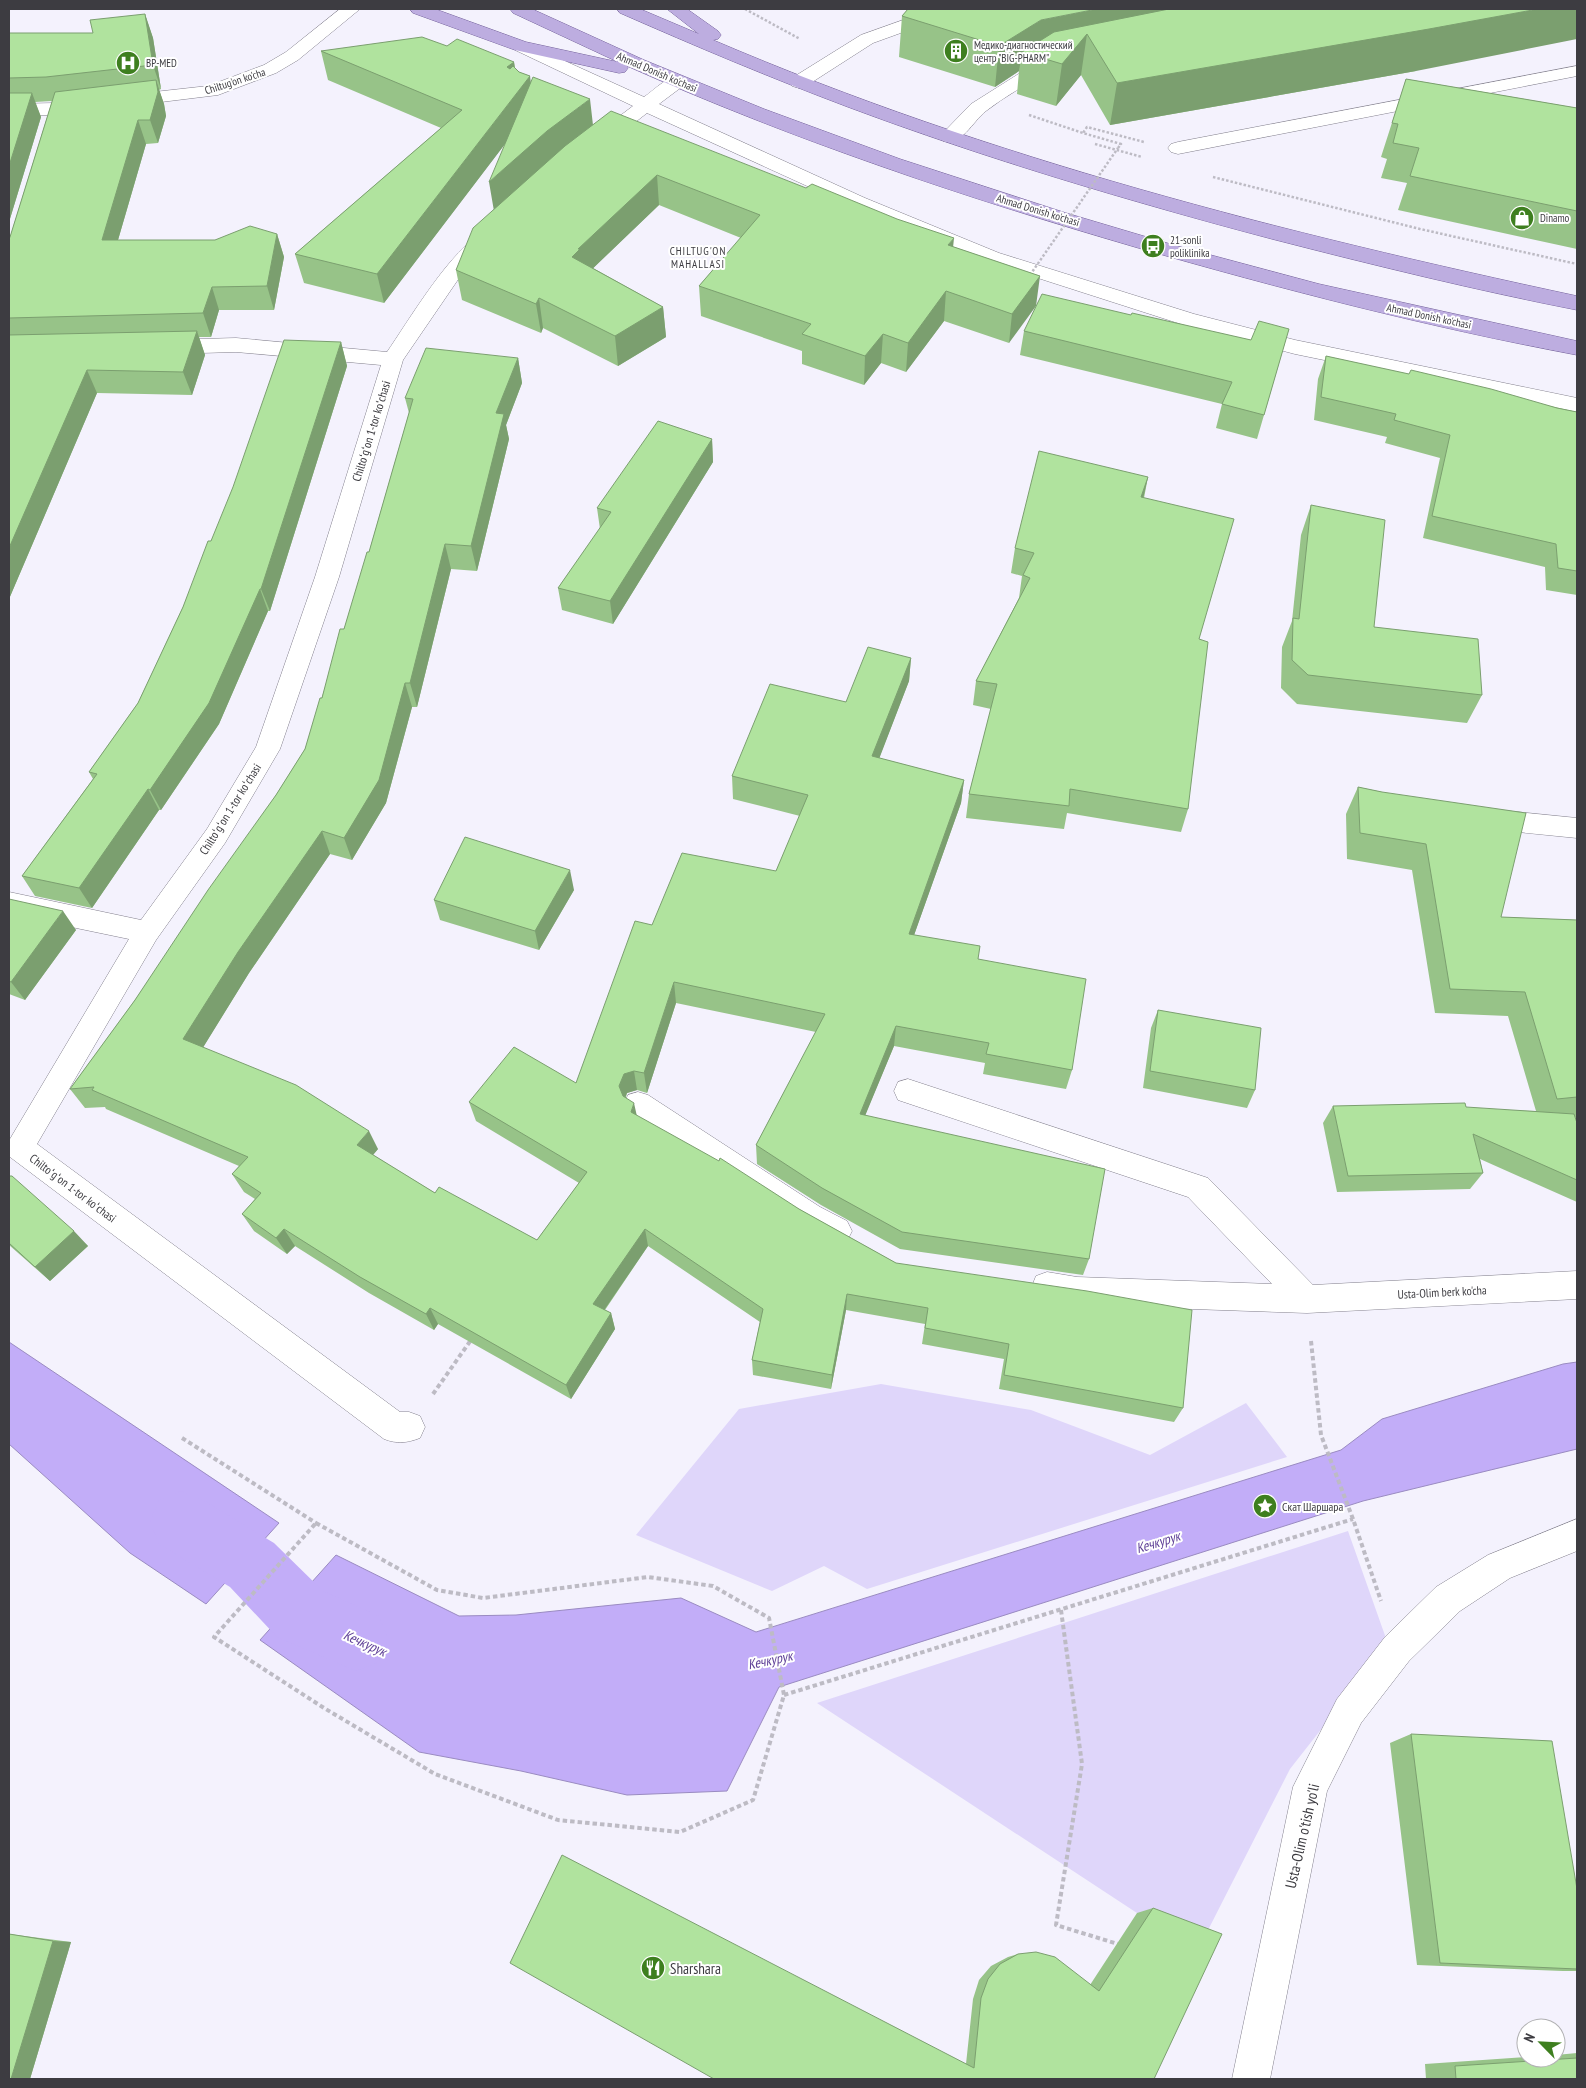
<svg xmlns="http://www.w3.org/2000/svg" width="1586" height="2088" viewBox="0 0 1586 2088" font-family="'PT Sans Narrow',sans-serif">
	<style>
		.green { fill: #dfd6fa }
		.water { fill: #c2adf8; stroke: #9a8bc1 }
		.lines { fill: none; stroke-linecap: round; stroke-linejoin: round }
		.canal { fill: #c2adf8; fill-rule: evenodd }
		.minor-casing { stroke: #83808d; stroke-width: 1 }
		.major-casing { stroke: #74629b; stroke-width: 1 }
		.path-far1 { stroke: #bdbbc4; stroke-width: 2.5; stroke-dasharray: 2.5 2; stroke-linecap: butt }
		.path { stroke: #bdbbc4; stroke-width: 4; stroke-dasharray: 4.5 3; stroke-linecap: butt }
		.minor { fill: #fff; fill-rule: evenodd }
		.major { fill: #bdade0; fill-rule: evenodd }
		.path-bridge { stroke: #bdbbc4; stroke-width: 2.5; stroke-dasharray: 2.5 2; stroke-linecap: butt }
		.wall { fill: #97c388 }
		.shaded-wall { fill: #7b9f6f }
		.building { fill: #b0e39e; stroke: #7b9f6f }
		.labels { text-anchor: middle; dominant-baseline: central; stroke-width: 4; stroke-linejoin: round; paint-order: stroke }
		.far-poi-label { font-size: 11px; fill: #3d3c41; stroke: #fff; text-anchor: start }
		.far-street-label { font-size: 11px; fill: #3d3c41; stroke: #fff }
		.far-neighbourhood-label { font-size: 11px; letter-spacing: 1px; fill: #3d3c41; stroke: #fff }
		.street-label { font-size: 12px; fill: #3d3c41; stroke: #fff }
		.poi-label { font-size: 12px; fill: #3d3c41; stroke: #fff; text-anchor: start }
		.water-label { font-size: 14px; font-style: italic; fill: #5f4097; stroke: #fff }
		.near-street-label { font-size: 15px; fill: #3d3c41; stroke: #fff }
		.near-poi-label { font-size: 15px; fill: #3d3c41; stroke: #fff; text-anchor: start }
	</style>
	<rect width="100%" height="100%" fill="#f4f2fd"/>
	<path class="green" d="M 881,1384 L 1031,1410 L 1150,1455 L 1246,1403 L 1287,1457 L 867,1589 L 824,1566 L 772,1591 L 636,1535 L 739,1409 Z
		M 1348,1531 L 1388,1644 L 1290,1769 L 1204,1938 L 1137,1913 L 817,1703 Z"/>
	<path class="water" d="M 9,1342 L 279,1523 L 206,1604 L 130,1553 L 9,1444 Z
		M 1577,1362 L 1577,1449 L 1363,1501 L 779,1687 L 727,1791 L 627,1795 L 521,1771 L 419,1752 L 260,1640 L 336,1555 L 459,1616 L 516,1615 L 681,1598 L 756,1632 L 1341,1450 L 1382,1419 L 1563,1364 Z"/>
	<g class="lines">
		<path class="canal" d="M 181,1491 L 203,1500 L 274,1543 L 323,1591 L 379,1616 L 388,1639 L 379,1662 L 356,1671 L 277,1637 L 230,1587 L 159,1544 L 150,1522 L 159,1500 Z"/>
		<g class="minor-casing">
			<path id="minor" d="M 340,9 L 360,9 L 298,60 L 276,73 L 218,95 L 55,115 L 9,116 L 9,104 L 55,103 L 208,86 L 264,65 L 286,52 Z
				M 934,9 L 959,9 L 956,13 L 873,43 L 806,86 L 799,88 L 792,86 L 790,82 L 792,78 L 861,35 Z
				M 521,41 L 644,97 C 656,89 668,74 683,78 L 685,82 L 683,86 L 659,104 L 865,198 L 999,253 L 1194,314 L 1295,340 L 1577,398 L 1577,412 L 1295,354 L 1181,324 L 985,261 L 851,206 L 647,113 L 606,145 L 599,147 L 592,145 L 590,141 L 592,137 L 633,106 L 515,50 L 512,46 L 515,42 Z
				M 1050,60 L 1056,61 L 1059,65 L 1056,69 L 1048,71 C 1028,84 1005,96 986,111 C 972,122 962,146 943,141 L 941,137 L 943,133 L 971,104 L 1036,63 Z
				M 1577,66 L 1577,76 L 1178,154 L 1171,152 L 1168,148 L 1171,144 L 1178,142 Z
				M 483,235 L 490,237 L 493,241 L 468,265 L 403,360 L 339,577 L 280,749 L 225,843 L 156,940 L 37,1144 L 400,1412 L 409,1412 L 420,1416 L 425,1427 L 420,1438 C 407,1443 397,1444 384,1439 L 10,1157 L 10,1139 L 129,939 L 9,914 L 9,892 L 141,920 L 207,829 L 256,747 L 315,577 L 381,365 L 236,352 L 165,354 L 158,352 L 155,347 L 158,342 L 165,340 L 236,338 L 387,352 C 406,325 455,242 483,235 Z
				M 1488,809 L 1577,818 L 1577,838 L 1488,829 L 1479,826 L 1475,819 L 1479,812 Z
				M 908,1079 L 1208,1178 L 1313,1285 L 1577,1271 L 1577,1299 L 1307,1313 L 1077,1305 L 1047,1300 L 1036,1296 L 1032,1286 L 1036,1276 L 1047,1272 L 1077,1277 L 1272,1284 L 1188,1197 L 898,1100 L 894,1091 L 898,1082 Z
				M 638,1092 L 648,1095 L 820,1207 L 847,1221 L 852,1231 L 847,1241 L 837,1244 L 800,1225 L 628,1113 L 624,1104 L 628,1095 Z
				M 1577,1519 L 1577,1551 L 1510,1578 L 1460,1611 L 1409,1661 L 1361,1723 L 1327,1791 L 1270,2079 L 1232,2079 L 1293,1787 L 1337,1699 L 1385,1637 L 1436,1587 L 1488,1555 Z"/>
		</g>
		<g class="major-casing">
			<path id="major" d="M 410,9 L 435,9 L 526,42 L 618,62 L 513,13 L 510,9 L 532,9 L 644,60 L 764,109 L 900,159 L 1066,213 L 1177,246 L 1319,284 L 1577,341 L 1577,355 C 1428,327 1281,289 1135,247 C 963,197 791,139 627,66 L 628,68 L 625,72 L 619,73 L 515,50 L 413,13 Z
				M 617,9 L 640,9 L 699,34 L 667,9 L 687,9 L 718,31 L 721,35 L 718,39 L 713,40 C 991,159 1283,233 1577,296 L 1577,310 C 1475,290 1373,265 1272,239 C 1129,201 987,159 848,107 C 771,78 695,46 620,13 Z"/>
		</g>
		<path class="path-far1" d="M 745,9 L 800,39
			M 1029,115 L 1083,133
			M 1095,144 L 1142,157
			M 1118,148 L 1121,144 L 1083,133 L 1087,127 L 1144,142
			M 1213,177 L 1420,229 L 1577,264"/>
		<path class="path" d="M 1311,1341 L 1321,1435 L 1353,1519 L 1381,1601
			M 433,1394 L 471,1340
			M 182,1438 L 316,1523
			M 316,1523 L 437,1590 L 483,1598 L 648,1577 L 713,1586 L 769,1618 L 784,1695 L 753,1800 L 680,1832 L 558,1820 L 435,1774 L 324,1708 L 214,1637 Z
			M 1061,1610 L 1082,1764 L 1056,1925 L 1118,1944
			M 784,1695 L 1353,1519"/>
		<use href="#minor" class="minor"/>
		<use href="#major" class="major"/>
		<path class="path-bridge" d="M 1030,275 L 1118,148"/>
	</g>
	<path class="wall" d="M 908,9 L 1416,71 L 1110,125 L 1081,75 L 1056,106 L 1017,94 L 1019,71 L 995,87 L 899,57 L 902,16 Z
		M 145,14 L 153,38 L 161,89 L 159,90 L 164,104 L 166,116 L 158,143 L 146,144 L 118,240 L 215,240 L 277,234 L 284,257 L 274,310 L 219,310 L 211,337 L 199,337 L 205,355 L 192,395 L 97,393 L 9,599 L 9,239 L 10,237 L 52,101 L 35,102 L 41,117 L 9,222 L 9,33 L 93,33 Z
		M 447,46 L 514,62 L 515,68 L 519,72 L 530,76 L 530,83 L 593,125 L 1040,276 L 1009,343 L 944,321 L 906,372 L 881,363 L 864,385 L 802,364 L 802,351 L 701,316 L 699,286 L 741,238 L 659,205 L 593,268 L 663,307 L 666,337 L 618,366 L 543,328 L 541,333 L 462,300 L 456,270 L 494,209 L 507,141 L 384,303 L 304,283 L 295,254 L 441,128 L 328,80 L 321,51 Z
		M 1406,79 L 1577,108 L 1577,249 L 1398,210 L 1407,183 L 1381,178 L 1387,159 L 1381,157 Z
		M 1131,315 L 1251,340 L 1289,329 L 1257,439 L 1216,428 L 1222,404 L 1020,355 L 1024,331 Z
		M 341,342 L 347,366 L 270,611 L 268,611 L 219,724 L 161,810 L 159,810 L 92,908 L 35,896 L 22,876 L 93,779 L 89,772 L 138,703 L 183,607 L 211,541 Z
		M 1326,356 L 1577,412 L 1577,595 L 1546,590 L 1545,567 L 1423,538 L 1440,458 L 1385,443 L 1387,437 L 1314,420 L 1318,379 Z
		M 518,358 L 522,383 L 506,425 L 509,439 L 477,571 L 451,569 L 417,707 L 412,707 L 386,803 L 352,860 L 330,854 L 249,973 L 203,1047 L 378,1149 L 373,1155 L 435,1193 L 537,1240 L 579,1183 L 476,1121 L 469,1102 L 576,1083 L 652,925 L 776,871 L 800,816 L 733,799 L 732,776 L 846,702 L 911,658 L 909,681 L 879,758 L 964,780 L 961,803 L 914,935 L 978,959 L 1072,1070 L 1066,1089 L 983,1074 L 985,1063 L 894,1046 L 865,1115 L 1089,1259 L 1083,1275 L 900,1249 L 821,1205 L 757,1164 L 756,1145 L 816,1032 L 676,1003 L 647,1093 L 637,1090 L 627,1093 L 626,1097 L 636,1116 L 799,1209 L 896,1263 L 1183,1408 L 1174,1422 L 999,1389 L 1004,1359 L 922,1344 L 925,1324 L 846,1310 L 831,1389 L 753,1375 L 752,1360 L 760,1322 L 648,1246 L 605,1310 L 611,1313 L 615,1329 L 571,1399 L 438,1324 L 434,1330 L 369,1293 L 295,1246 L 287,1254 L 254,1231 L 242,1214 L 255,1199 L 244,1192 L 232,1174 L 239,1166 L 106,1109 L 105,1107 L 85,1108 L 70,1089 L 135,1000 L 276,795 L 305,749 L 369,552 L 409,413 L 405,398 Z
		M 712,439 L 713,462 L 613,624 L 562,610 L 558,588 L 600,529 L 597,508 Z
		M 1148,477 L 1144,498 L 1199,639 L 1188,809 L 1181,832 L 1067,813 L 1064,829 L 966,818 L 969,794 L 991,709 L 973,705 L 976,681 L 1019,598 L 1022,576 L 1011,573 L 1015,548 Z
		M 1311,505 L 1374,627 L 1482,695 L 1467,723 L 1297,704 L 1281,688 L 1282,647 L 1292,621 L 1301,535 Z
		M 1358,787 L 1382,792 L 1501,917 L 1577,920 L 1577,1117 L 1575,1118 L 1577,1123 L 1577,1202 L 1480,1159 L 1483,1173 L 1470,1189 L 1337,1192 L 1323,1123 L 1333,1106 L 1536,1111 L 1508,1016 L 1435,1013 L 1412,870 L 1347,859 L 1346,814 Z
		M 574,890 L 539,950 L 440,920 L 434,900 Z
		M 9,899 L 76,930 L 25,1000 L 9,994 Z
		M 1158,1010 L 1255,1090 L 1247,1108 L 1143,1088 L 1151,1028 Z
		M 9,1176 L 88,1246 L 50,1281 L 9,1245 Z
		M 1411,1734 L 1577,1889 L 1577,1971 L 1563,1971 L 1417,1965 L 1390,1743 Z
		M 1153,1908 L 1154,2079 L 714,2079 L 966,2064 L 973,1999 L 979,1980 L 991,1966 L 1008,1957 L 1018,1954 L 1090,1985 L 1137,1913 Z
		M 9,1934 L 71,1942 L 30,2079 L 9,2079 Z
		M 1577,2053 L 1577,2079 L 1426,2079 L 1425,2064 L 1526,2057 L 1526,2058 L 1556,2058 L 1556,2055 Z"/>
	<path class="shaded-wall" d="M 1097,9 L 1296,9 L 1087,34 L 1081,75 L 1056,106 L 1062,64 L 1022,52 L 1019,71 L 995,87 L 999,46 L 1041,20 Z
		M 1538,9 L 1577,9 L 1577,39 L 1416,71 L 1110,125 L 1117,83 Z
		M 145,14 L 153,38 L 161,89 L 153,65 Z
		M 514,62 L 518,91 L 507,67 Z
		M 530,76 L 534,106 L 384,303 L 377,274 Z
		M 156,80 L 164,104 L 166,116 L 158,143 L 150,120 Z
		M 32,93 L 41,117 L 9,222 L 9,166 Z
		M 590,99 L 594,134 L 495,217 L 489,182 L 547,131 Z
		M 138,120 L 146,144 L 111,264 L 102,240 Z
		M 657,175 L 659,205 L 584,277 L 572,257 L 578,249 Z
		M 277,234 L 284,257 L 274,310 L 267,286 Z
		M 954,238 L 951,268 L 948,245 Z
		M 1040,276 L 1036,306 L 1009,343 L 1012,314 Z
		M 212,287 L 219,310 L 211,337 L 203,313 Z
		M 946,291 L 944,321 L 906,372 L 908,343 Z
		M 539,298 L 543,328 L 541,333 L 536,304 Z
		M 663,307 L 666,337 L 618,366 L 615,336 Z
		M 197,331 L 205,355 L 192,395 L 183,372 Z
		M 883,334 L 881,363 L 864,385 L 865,356 Z
		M 341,342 L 347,366 L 270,611 L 261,589 Z
		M 518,358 L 522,383 L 506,425 L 509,439 L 477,571 L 471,546 L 496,413 Z
		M 87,370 L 97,393 L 9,599 L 9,548 Z
		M 712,439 L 713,462 L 613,624 L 610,601 Z
		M 1148,477 L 1142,503 L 1141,497 Z
		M 445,544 L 451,569 L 417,707 L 410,683 Z
		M 260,589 L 268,611 L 219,724 L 161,810 L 150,790 Z
		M 911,658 L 909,681 L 871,780 L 872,756 Z
		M 405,683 L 412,707 L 386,803 L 352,860 L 344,838 Z
		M 964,780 L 961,803 L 907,955 L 909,934 Z
		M 148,789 L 159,810 L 92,908 L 79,888 Z
		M 322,831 L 330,854 L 249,973 L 196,1059 L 183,1039 L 238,952 Z
		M 570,870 L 574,890 L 539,950 L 535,931 Z
		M 63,911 L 76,930 L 25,1000 L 11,982 Z
		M 674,982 L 676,1003 L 647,1093 L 644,1073 Z
		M 896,1026 L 894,1046 L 858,1133 L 860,1114 Z
		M 634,1071 L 637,1090 L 627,1093 L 622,1105 L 619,1086 L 624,1074 Z
		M 634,1103 L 638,1121 L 631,1112 Z
		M 369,1131 L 378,1149 L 366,1163 L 357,1145 Z
		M 284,1229 L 295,1246 L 287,1254 L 276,1238 Z
		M 645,1229 L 648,1246 L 598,1319 L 593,1304 Z
		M 74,1231 L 88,1246 L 50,1281 L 35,1267 Z
		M 847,1294 L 846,1310 L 831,1389 L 832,1375 Z
		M 430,1308 L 438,1324 L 434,1330 L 426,1314 Z
		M 611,1313 L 615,1329 L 571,1399 L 566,1385 Z
		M 53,1941 L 71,1942 L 30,2079 L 11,2079 Z"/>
	<path class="building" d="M 908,9 L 1097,9 L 1041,20 L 999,46 L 902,16 Z
		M 1169,9 L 1538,9 L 1429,29 L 1117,83 L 1087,34 L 1062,64 L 1022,52 L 1054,32 Z
		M 145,14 L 153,65 L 46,77 L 9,78 L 9,33 L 93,33 L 90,20 Z
		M 422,37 L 447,46 L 457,39 L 514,62 L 507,67 L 510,69 L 513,66 L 519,72 L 530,76 L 377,274 L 295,254 L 462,110 L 321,51 Z
		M 533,77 L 590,99 L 547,131 L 489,182 Z
		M 1406,79 L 1577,108 L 1577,211 L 1410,176 L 1419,148 L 1393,143 L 1398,124 L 1392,123 Z
		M 156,80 L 158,92 L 150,120 L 138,120 L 102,240 L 215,240 L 250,226 L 277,234 L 267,286 L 212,287 L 203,313 L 9,318 L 9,239 L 10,237 L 55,92 Z
		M 9,93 L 32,93 L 9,166 Z
		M 611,111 L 806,188 L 812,184 L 897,219 L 954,238 L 948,245 L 1040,276 L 1012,314 L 946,291 L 908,343 L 883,334 L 865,356 L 802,334 L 811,324 L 699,286 L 760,215 L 657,175 L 578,249 L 580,249 L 572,257 L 663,307 L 615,336 L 539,298 L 536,304 L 456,270 L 473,228 L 565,146 Z
		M 1042,294 L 1131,315 L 1132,313 L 1251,340 L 1259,321 L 1289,329 L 1264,415 L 1222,404 L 1232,382 L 1024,331 Z
		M 197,331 L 183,372 L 87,370 L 9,548 L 9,335 Z
		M 284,340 L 341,342 L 261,589 L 260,589 L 209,703 L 150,790 L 148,789 L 79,888 L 22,876 L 97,774 L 89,772 L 138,703 L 183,607 L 208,541 L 211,541 L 233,487 Z
		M 426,348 L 518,358 L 496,413 L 504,414 L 471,546 L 445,544 L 410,683 L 405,683 L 379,780 L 344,838 L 322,831 L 238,952 L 183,1039 L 296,1085 L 369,1131 L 357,1145 L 435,1193 L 439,1187 L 537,1240 L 587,1172 L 469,1102 L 514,1047 L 576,1083 L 635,921 L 652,925 L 682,853 L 776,871 L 808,795 L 732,776 L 770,684 L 846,702 L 868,647 L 911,658 L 872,756 L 964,780 L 909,934 L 980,946 L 978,959 L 1086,979 L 1072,1070 L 986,1054 L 989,1043 L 896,1026 L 860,1114 L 1105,1169 L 1089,1259 L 902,1232 L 822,1188 L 756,1145 L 825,1014 L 674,982 L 644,1073 L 634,1071 L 624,1074 L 619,1086 L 623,1096 L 634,1103 L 631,1112 L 719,1161 L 720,1158 L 799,1209 L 896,1263 L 1087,1291 L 1192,1310 L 1183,1408 L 1004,1375 L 1009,1344 L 925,1328 L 928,1308 L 847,1294 L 832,1375 L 752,1360 L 763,1309 L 645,1229 L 593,1304 L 611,1313 L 566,1385 L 430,1308 L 426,1314 L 360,1277 L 284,1229 L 276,1238 L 242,1214 L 261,1193 L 232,1174 L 248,1157 L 92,1090 L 94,1087 L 70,1089 L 135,1000 L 208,890 L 276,795 L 305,749 L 320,698 L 322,698 L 340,629 L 344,629 L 367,552 L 369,552 L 413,399 L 405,398 Z
		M 1326,356 L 1409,374 L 1411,370 L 1491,389 L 1557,408 L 1577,412 L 1577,571 L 1558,568 L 1556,544 L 1432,516 L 1450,435 L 1394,420 L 1396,414 L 1321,397 Z
		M 658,421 L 712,439 L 610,601 L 558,588 L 611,512 L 597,508 Z
		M 1039,451 L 1148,477 L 1141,497 L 1234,519 L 1199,639 L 1208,642 L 1188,809 L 1070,789 L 1069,806 L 969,794 L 997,684 L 976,681 L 1030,578 L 1023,575 L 1034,553 L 1015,548 Z
		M 1311,505 L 1385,520 L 1374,627 L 1478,639 L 1482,695 L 1308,675 L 1292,660 L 1293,618 L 1299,619 Z
		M 1358,787 L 1382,792 L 1526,813 L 1501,917 L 1577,920 L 1577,1097 L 1557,1099 L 1525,992 L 1450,989 L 1426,844 L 1360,833 Z
		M 465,837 L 570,870 L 535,931 L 434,900 Z
		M 9,899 L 63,911 L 11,982 L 9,981 Z
		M 1158,1010 L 1261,1028 L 1255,1090 L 1150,1071 Z
		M 1465,1103 L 1466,1107 L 1574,1114 L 1577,1123 L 1577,1180 L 1473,1134 L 1483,1173 L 1348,1176 L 1333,1106 Z
		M 9,1176 L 12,1176 L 74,1231 L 35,1267 L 9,1243 Z
		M 1411,1734 L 1552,1741 L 1577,1889 L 1577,1969 L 1440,1963 Z
		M 562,1855 L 974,2068 L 981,1998 L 988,1979 L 1000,1964 L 1018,1954 L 1036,1952 L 1055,1957 L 1099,1991 L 1153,1908 L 1222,1934 L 1154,2079 L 714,2079 L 510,1963 Z
		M 9,1934 L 53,1941 L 11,2079 L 9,2079 Z
		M 1577,2058 L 1577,2079 L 1456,2079 L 1455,2066 Z"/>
	<defs>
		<g id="building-disc" transform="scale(1.25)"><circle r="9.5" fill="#3e7f1f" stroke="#fff"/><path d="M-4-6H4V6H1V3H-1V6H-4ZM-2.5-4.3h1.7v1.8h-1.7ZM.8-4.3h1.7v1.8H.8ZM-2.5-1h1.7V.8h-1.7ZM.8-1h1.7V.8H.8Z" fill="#fff"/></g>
		<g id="hospital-disc" transform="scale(1.25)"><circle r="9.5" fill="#3e7f1f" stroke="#fff"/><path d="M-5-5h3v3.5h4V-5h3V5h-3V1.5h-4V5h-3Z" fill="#fff"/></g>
		<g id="shop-disc" transform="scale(1.25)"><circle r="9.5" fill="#3e7f1f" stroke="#fff"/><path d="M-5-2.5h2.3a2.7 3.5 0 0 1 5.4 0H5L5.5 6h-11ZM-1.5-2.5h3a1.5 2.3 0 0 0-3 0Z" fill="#fff"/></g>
		<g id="bus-disc" transform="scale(1.25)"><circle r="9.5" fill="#3e7f1f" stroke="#fff"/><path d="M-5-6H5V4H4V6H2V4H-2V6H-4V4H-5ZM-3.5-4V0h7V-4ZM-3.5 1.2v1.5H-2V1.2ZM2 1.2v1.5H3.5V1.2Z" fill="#fff"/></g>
		<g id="sight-disc" transform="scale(1.25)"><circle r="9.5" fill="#3e7f1f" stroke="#fff"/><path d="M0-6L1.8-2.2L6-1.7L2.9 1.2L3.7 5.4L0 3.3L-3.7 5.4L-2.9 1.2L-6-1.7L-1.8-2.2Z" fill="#fff"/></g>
		<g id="restaurant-disc" transform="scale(1.25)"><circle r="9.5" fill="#3e7f1f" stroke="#fff"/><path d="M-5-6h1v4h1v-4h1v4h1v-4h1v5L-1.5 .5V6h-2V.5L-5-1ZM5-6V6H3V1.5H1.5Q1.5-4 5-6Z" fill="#fff"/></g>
	</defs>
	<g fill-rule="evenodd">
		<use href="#building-disc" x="956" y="51"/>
		<use href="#hospital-disc" x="128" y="63"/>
		<use href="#shop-disc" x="1522" y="218"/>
		<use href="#bus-disc" x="1153" y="246"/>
		<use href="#sight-disc" x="1265" y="1506"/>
		<use href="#restaurant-disc" x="653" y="1968"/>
	</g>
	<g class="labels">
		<g class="far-poi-label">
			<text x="974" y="45">Медико-диагностический<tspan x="974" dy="13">центр "BIG-PHARM"</tspan></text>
			<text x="146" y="63">BP-MED</text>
			<text x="1540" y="218">Dinamo</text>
			<text x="1170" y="240">21-sonli<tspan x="1170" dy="13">poliklinika</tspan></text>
		</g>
		<g class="far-street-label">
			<text transform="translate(657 72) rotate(23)">Ahmad Donish ko'chasi</text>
			<text transform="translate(235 81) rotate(-18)">Chiltug'on ko'cha</text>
			<text transform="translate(1038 210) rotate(17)">Ahmad Donish ko'chasi</text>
			<text transform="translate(1429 316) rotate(12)">Ahmad Donish ko'chasi</text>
		</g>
		<g class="far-neighbourhood-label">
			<text x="698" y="251">CHILTUG'ON<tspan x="698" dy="13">MAHALLASI</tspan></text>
		</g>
		<g class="street-label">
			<text transform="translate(371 431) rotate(-73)">Chiltoʻgʻon 1-tor koʻchasi</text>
			<text transform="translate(230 809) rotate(-58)">Chiltoʻgʻon 1-tor koʻchasi</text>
			<text transform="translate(73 1188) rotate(37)">Chiltoʻgʻon 1-tor koʻchasi</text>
			<text transform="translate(1442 1292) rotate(-3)">Usta-Olim berk ko'cha</text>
		</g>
		<g class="poi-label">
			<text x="1282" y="1506">Скат Шаршара</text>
		</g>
		<g class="water-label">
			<text transform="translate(1158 1542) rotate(-17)">Кечкурук</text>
			<text transform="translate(365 1643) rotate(24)">Кечкурук</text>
			<text transform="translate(770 1660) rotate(-12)">Кечкурук</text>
		</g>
		<g class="near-street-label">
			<text transform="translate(1302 1836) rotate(-77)">Usta-Olim o'tish yo'li</text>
		</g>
		<g class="near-poi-label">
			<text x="670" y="1968">Sharshara</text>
		</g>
	</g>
	<rect width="1586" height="2088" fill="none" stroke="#3d3c41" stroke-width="20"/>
	<g transform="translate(1541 2043) rotate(294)"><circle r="24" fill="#ffffff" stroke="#b1b1b3"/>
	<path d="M0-4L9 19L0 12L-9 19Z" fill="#3e7f1f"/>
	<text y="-8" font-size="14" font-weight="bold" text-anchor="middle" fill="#3d3c41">N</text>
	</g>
</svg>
